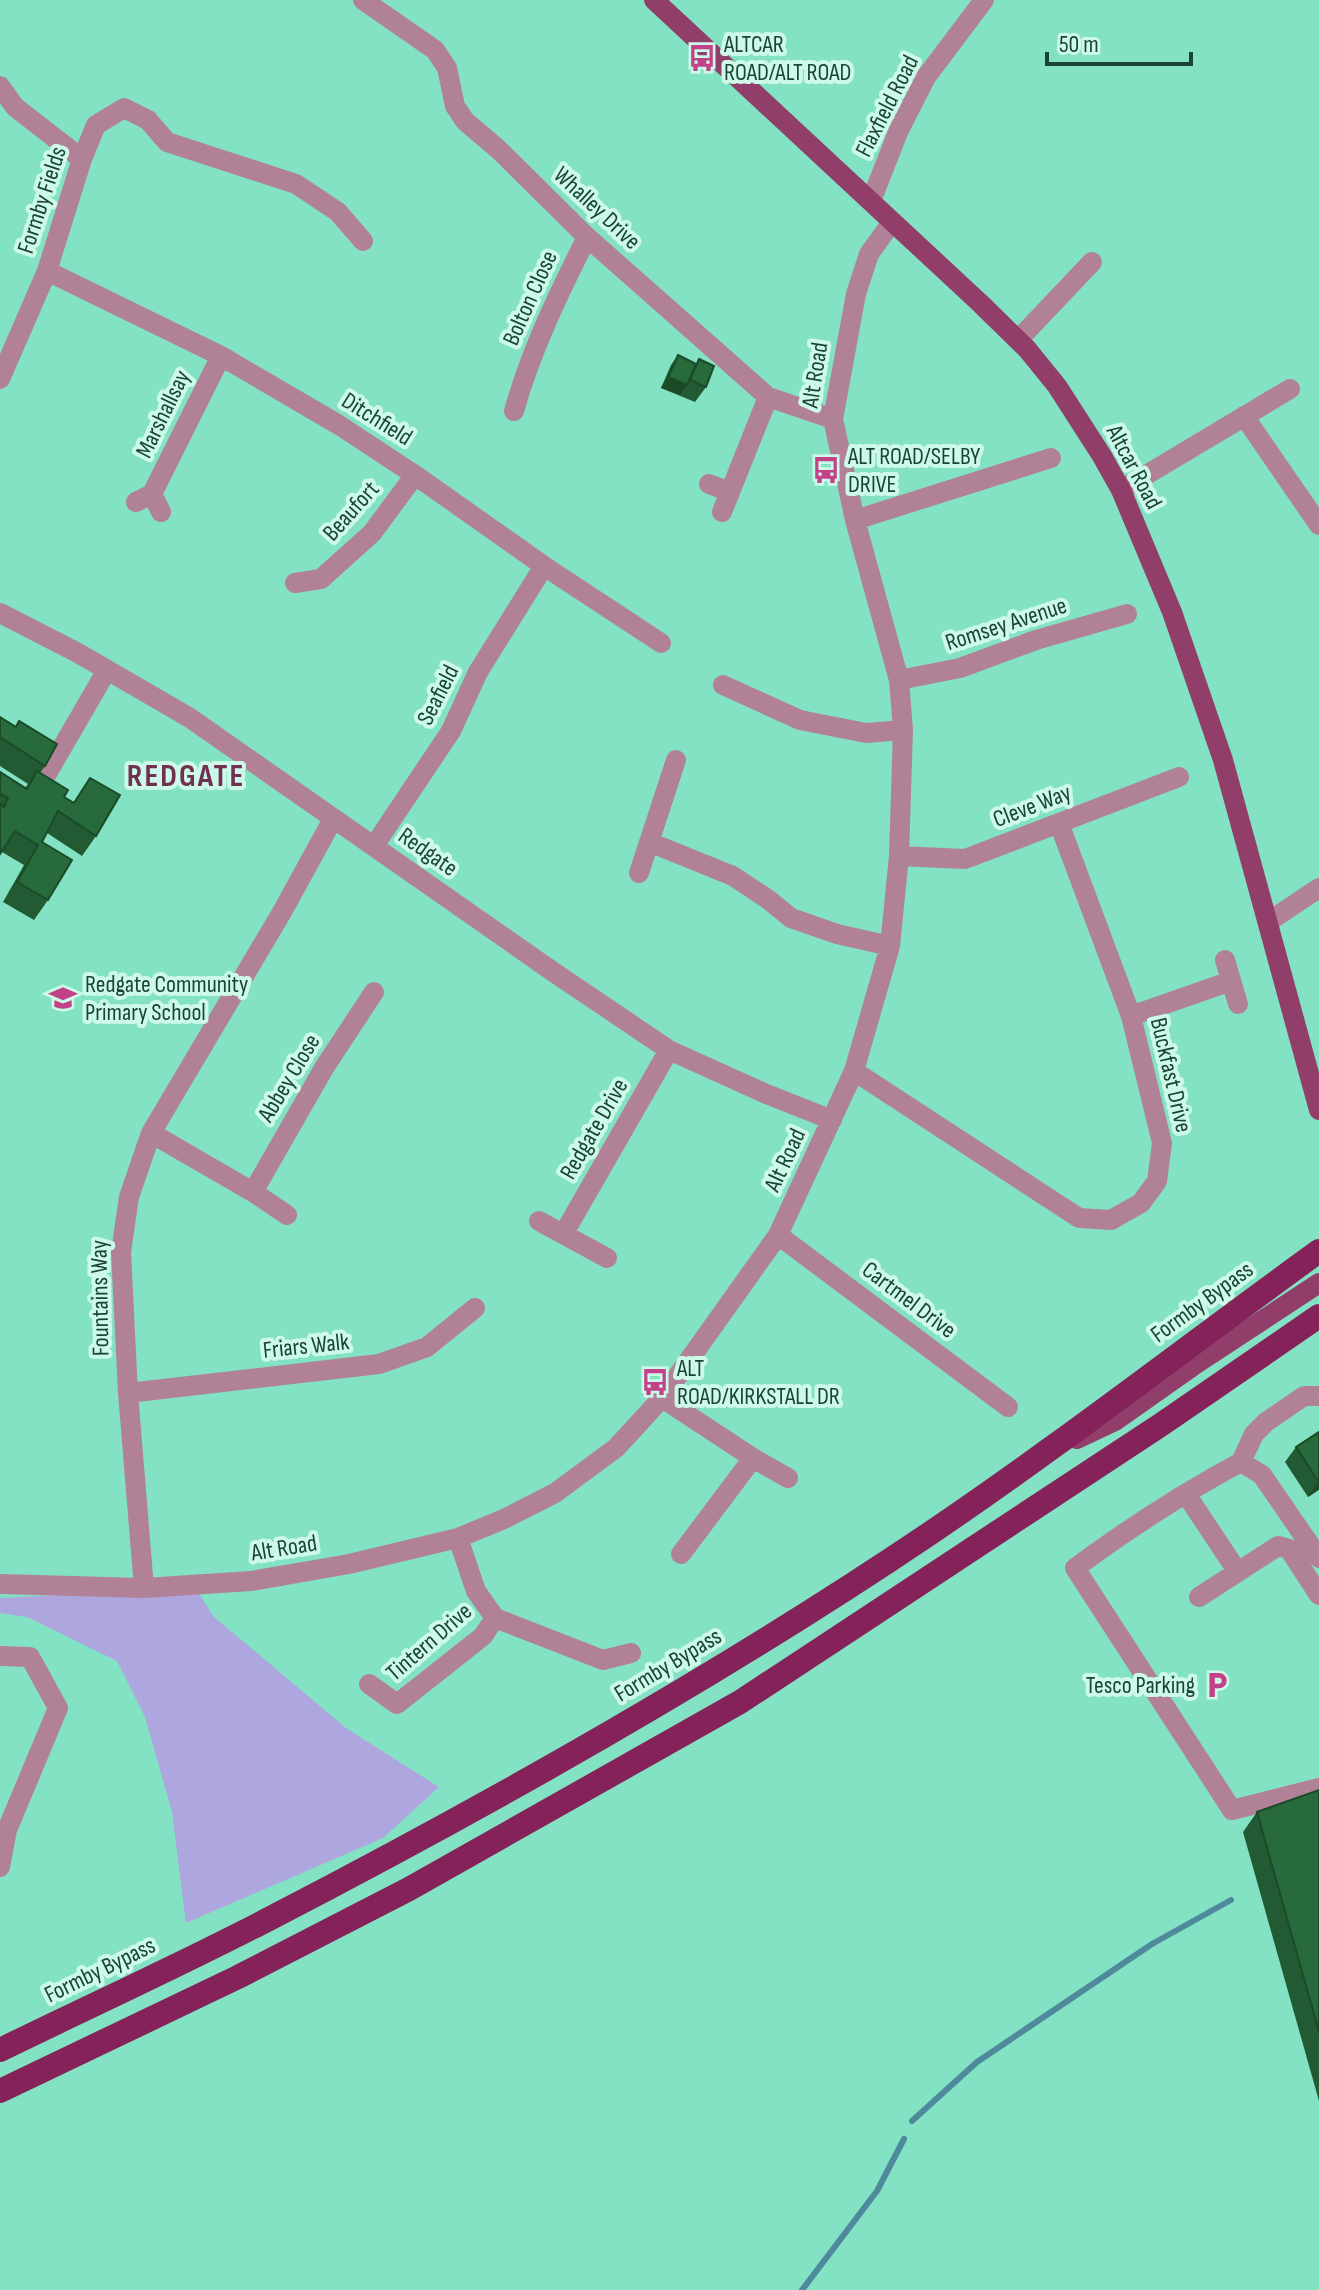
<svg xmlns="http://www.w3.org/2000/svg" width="1319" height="2290" viewBox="0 0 1319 2290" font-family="'Sofia Sans Condensed',sans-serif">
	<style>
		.green { fill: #aea7df }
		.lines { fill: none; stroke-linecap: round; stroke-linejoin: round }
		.stream { stroke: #4e8a9c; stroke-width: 6 }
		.minor { stroke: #b18297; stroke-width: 20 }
		.major { stroke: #913f6a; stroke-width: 20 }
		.highway { stroke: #842259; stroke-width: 24 }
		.wall { fill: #225b33 }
		.shaded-wall { fill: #1b4a29 }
		.building { fill: #276a3b; stroke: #1b4a29; stroke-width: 2 }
		.labels { text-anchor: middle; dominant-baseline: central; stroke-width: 8; stroke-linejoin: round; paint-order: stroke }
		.poi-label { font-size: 24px; fill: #1b4337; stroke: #cdf9e8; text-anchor: start }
		.street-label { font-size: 24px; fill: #1b4337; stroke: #cdf9e8 }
		.district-label { font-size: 32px; font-weight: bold; letter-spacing: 2px; fill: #713052; stroke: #cdf9e8 }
	</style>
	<rect width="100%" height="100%" fill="#83e2c3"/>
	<path class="green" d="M 196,1588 L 213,1616 L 346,1728 L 439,1787 L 383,1838 L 186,1923 L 172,1812 L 145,1717 L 117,1661 L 27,1617 L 0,1613 L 0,1598 Z"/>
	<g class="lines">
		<path class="stream" d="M 912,2121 L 977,2062 L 1152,1944 L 1231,1900
			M 802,2290 L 877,2191 L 904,2139"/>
		<path class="minor" d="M 363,0 L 435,50 L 447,68 L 455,106 L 465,121 L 498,149 L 587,237 L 768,397 L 833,419
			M 0,86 L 15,107 L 82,159
			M 871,201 L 898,132 L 926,77 L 984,0
			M 47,271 L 221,356 L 339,425 L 415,475 L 544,566 L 661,643
			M 1018,340 L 1092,262
			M 0,379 L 47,271 L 82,159 L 96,125 L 124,108 L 148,120 L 167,142 L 296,184 L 338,212 L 363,241
			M 514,411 C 531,350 559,293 587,237
			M 1244,416 L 1319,525
			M 709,484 L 730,492
			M 1121,490 L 1290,389
			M 152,494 L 161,512
			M 136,502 L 152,494 L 221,356
			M 722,512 L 768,397
			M 855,520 L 1051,458
			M 295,583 L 321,579 L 372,533 L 415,475
			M 0,613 L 78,653 L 190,718 L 552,971 L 669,1050 L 764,1093 L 832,1120
			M 899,680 L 960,668 L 1036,640 L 1127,614
			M 723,685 L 800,720 L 866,733 L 903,730
			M 38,789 L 107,670
			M 649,842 L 733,876 L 769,900 L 791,918 L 837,934 L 890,946
			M 374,846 L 451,731 L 478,672 L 544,566
			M 899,856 L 965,859 L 1179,777
			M 639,873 L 676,760
			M 1268,922 L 1319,888
			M 1225,960 L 1238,1004
			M 1131,1016 L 1231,981
			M 854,1071 L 1079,1218 L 1111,1220 L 1141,1203 L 1157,1181 L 1162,1143 L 1131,1016 L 1059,823
			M 151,1133 L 253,1192 L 287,1215
			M 253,1192 L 324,1068 L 374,992
			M 539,1221 L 607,1258
			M 564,1233 L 669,1050
			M 778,1235 L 1008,1407
			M 128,1393 L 379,1364 L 427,1347 L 475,1308
			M 662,1398 L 753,1458 L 788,1478
			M 1241,1462 L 1254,1434 L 1266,1422 L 1304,1396 L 1319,1396
			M 1186,1494 L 1237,1571
			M 681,1554 L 753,1458
			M 1319,1558 L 1262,1475 L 1241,1462 C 1183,1493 1128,1529 1075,1568 L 1232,1810 L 1319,1788
			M 0,1584 L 144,1588 L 251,1581 L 349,1564 L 458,1538 L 504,1519 L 555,1493 L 616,1448 L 662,1398 L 778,1235 L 854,1071 L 890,946 L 899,856 L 903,730 L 899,680 L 855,520 L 833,419 L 856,294 L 869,254 L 892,222
			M 144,1588 L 128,1393 L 121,1252 L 129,1197 L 151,1133 L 282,912 L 333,819
			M 1199,1597 L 1278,1546 L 1289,1549 L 1319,1595
			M 495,1618 L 603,1660 L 631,1653
			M 0,1656 L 30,1657 L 58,1708 L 7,1830 L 0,1867
			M 369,1684 L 397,1704 L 483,1636 L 495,1618 L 476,1591 L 458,1538"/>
		<path class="major" d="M 654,0 L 981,304 L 1027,349 L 1057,386 L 1102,456 L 1121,490 L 1172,612 L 1223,760 L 1319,1110
			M 1077,1439 L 1115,1421 L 1193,1366 L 1319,1283"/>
		<path class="highway" d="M 0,2050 C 88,2007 178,1966 265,1921 C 493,1803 717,1677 929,1534 C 1062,1444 1189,1345 1319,1251
			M 0,2091 L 238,1977 L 409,1889 L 740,1702 L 1162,1424 L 1319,1316"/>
	</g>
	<path class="wall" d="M 678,355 L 696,364 L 699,359 L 706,387 L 695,402 L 661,388 L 671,365 Z
		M 0,717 L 15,727 L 19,721 L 45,766 L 40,773 L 64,797 L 73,803 L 90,778 L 96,836 L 82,856 L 47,833 L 42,842 L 48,900 L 34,920 L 3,902 L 24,865 L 2,852 L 0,854 L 0,772 L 25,788 L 28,784 L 0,766 Z
		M 1319,1432 L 1319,1490 L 1308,1497 L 1285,1462 L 1296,1447 Z
		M 1319,1790 L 1319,2101 L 1243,1832 L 1257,1812 Z"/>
	<path class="shaded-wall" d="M 668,377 L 687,385 L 680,395 L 661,388 Z
		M 1319,1481 L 1319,1489 L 1308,1497 Z"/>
	<path class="building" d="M 678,355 L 696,364 L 687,385 L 668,377 Z
		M 699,359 L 714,366 L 706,387 L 690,380 Z
		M 0,717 L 16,727 L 19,721 L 57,744 L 45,766 L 0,737 Z
		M 37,771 L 68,790 L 64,797 L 74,803 L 90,778 L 120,795 L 96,836 L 58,811 L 42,842 L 72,860 L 48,900 L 17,882 L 38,845 L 15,831 L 0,854 L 0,804 L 4,807 L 8,798 L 0,794 L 0,772 L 27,789 Z
		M 1319,1432 L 1319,1481 L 1318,1481 L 1296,1447 Z
		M 1319,1790 L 1319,2032 L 1257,1812 Z"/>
	<defs>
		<g id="bus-bare" transform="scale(2.16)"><path d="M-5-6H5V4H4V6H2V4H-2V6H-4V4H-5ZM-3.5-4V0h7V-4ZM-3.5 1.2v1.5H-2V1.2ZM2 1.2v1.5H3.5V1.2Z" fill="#c34189" stroke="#cdf9e8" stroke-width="2.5" paint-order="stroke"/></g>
		<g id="school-bare" transform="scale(2.16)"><path d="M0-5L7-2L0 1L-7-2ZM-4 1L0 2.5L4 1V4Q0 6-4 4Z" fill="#c34189" stroke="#cdf9e8" stroke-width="2.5" paint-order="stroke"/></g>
		<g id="parking-bare" transform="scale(2.16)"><path d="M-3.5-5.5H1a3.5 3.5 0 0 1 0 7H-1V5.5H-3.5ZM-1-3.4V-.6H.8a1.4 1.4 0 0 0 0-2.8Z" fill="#c34189" stroke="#cdf9e8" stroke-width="2.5" paint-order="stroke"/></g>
	</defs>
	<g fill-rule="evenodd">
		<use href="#bus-bare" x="702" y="58"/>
		<use href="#bus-bare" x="826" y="470"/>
		<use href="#school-bare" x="63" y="998"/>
		<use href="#bus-bare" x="655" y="1382"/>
		<use href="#parking-bare" x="1217" y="1685"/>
	</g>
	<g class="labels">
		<g class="poi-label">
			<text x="724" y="44">ALTCAR<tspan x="724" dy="28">ROAD/ALT ROAD</tspan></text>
			<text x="848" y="456">ALT ROAD/SELBY<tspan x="848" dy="28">DRIVE</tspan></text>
			<text x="85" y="984">Redgate Community<tspan x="85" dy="28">Primary School</tspan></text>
			<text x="677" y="1368">ALT<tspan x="677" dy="28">ROAD/KIRKSTALL DR</tspan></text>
			<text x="1195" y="1685" text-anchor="end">Tesco Parking</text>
		</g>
		<g class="street-label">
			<text transform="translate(887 106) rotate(-63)">Flaxfield Road</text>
			<text transform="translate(42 200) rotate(-72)">Formby Fields</text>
			<text transform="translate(597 208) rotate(43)">Whalley Drive</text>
			<text transform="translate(530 298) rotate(-66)">Bolton Close</text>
			<text transform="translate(815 375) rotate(-81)">Alt Road</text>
			<text transform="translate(163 414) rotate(-64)">Marshallsay</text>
			<text transform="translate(377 419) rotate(32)">Ditchfield</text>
			<text transform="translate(1134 467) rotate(62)">Altcar Road</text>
			<text transform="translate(351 511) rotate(-48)">Beaufort</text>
			<text transform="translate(1006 624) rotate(-18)">Romsey Avenue</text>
			<text transform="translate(438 695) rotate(-63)">Seafield</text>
			<text transform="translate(1032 806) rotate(-21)">Cleve Way</text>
			<text transform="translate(428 852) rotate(35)">Redgate</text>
			<text transform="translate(1171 1075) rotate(77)">Buckfast Drive</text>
			<text transform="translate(289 1078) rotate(-59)">Abbey Close</text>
			<text transform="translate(594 1129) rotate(-60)">Redgate Drive</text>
			<text transform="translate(785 1160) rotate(-65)">Alt Road</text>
			<text transform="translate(100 1298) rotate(-91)">Fountains Way</text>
			<text transform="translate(909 1300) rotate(37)">Cartmel Drive</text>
			<text transform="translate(1202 1302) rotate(-36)">Formby Bypass</text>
			<text transform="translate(306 1346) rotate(-6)">Friars Walk</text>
			<text transform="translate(284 1548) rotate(-9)">Alt Road</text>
			<text transform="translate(429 1642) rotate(-41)">Tintern Drive</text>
			<text transform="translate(668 1665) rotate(-31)">Formby Bypass</text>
			<text transform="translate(100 1970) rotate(-26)">Formby Bypass</text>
		</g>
		<g class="district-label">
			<text x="186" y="776">REDGATE</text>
		</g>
	</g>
	<path d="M1047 52v12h144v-12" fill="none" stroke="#1b4337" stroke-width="4"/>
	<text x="1059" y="52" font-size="24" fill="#1b4337" stroke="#cdf9e8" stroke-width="6" paint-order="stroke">50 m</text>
</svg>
